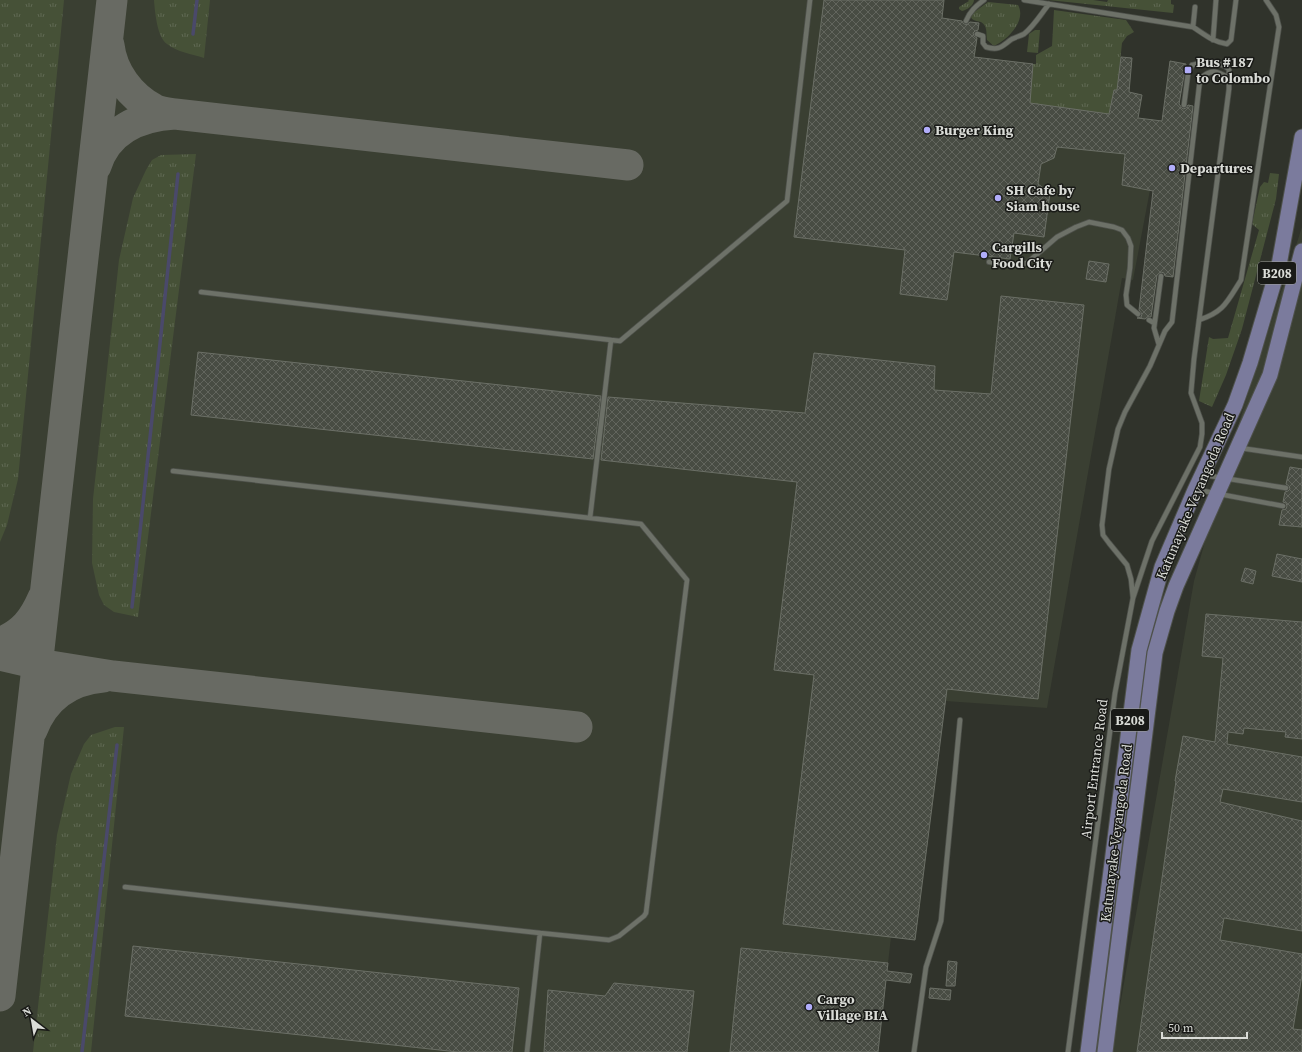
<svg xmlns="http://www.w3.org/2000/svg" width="1302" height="1052" viewBox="0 0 1302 1052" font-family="'Source Serif 4',serif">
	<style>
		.built { fill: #3a3f32 }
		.grass { fill: url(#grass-tufts) }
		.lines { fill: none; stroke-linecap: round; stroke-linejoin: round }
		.stream { stroke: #4a496a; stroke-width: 3.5 }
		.taxiway { stroke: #686a63; stroke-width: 31 }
		.building { fill: url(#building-cross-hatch); stroke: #6b6f66 }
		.lane-casing { stroke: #4e514b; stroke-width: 6 }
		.primary-casing { stroke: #4e514b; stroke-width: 17 }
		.lane { stroke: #6d7168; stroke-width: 4.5 }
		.primary { stroke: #7b7b9d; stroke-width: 15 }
		.poi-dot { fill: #b1adfa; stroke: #191a17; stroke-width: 1.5 }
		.labels { text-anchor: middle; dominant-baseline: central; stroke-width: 3; stroke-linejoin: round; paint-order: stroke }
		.shield { fill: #191a17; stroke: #a0a29d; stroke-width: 1 }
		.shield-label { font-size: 13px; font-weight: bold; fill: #dadcd7 }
		.poi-label { font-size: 14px; font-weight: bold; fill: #dadcd7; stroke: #191a17; text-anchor: start }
		.street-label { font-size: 14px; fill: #dadcd7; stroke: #191a17 }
	</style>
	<defs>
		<pattern id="grass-tufts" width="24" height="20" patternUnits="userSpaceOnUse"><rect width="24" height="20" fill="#465137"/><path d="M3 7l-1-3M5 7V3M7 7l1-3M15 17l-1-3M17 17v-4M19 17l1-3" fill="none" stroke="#606953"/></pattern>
		<pattern id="building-cross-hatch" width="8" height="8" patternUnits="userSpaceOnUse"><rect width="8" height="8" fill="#484c43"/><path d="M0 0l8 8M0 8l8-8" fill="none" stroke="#62655d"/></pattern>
	</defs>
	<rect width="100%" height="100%" fill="#30332b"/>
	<path class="built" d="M 0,0 L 944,0 L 942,18 L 979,23 L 975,57 L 1033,64 L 1109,114 L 1114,90 L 1142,95 L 1138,118 L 1150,190 L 1133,280 L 1122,278 L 1047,708 L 945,701 L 915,940 L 891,937 L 878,1052 L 0,1052 Z
		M 1302,227 L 1302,1052 L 1112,1052 L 1194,581 L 1222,480 L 1245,403 Z"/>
	<path class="grass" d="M 0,0 L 64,0 L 18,479 L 7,525 L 0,542 Z
		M 154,0 L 210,0 L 204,58 C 192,54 177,52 167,44 C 157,37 155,12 154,0 Z
		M 968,0 L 974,0 C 974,5 967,10 962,11 L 959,9 L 959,7 L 969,1 Z
		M 1048,0 L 1093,0 L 1107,2 L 1108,0 L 1171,0 L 1171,4 L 1174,5 L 1173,13 Z
		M 988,2 L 1018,5 C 1027,21 1007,40 994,46 L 987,40 C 986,34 988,26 981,22 C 978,21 975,21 972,19 L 971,17 L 973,13 Z
		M 1054,10 L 1126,20 L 1134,32 L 1127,36 L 1122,43 L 1117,91 L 1114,90 L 1109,114 L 1030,103 L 1033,64 L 1036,64 L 1036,55 L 1052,46 Z
		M 1035,30 L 1040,30 L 1038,53 L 1027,52 L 1029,34 Z
		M 196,154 L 138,617 L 114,612 L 104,605 L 99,595 L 92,563 L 93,499 L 119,260 L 133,198 L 146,170 L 152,160 L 161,155 Z
		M 1270,173 L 1279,174 L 1276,199 L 1242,329 L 1226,375 L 1212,407 L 1199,401 L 1209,337 L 1213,339 L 1228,338 L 1259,230 L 1252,224 L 1260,187 L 1264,182 L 1268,183 Z
		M 115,727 L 124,727 L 91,1052 L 33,1052 L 57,835 L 71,774 L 84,744 L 91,735 Z"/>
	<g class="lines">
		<path class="stream" d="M 193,34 L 197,0
			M 132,607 L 178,174
			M 82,1052 L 117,745"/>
		<path class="taxiway" d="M 109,45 C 112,72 130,96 154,109 C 160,112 169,113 175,114
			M 96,166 C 107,130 140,116 175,114 L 628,165
			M 0,643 C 23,633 33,621 43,598
			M 0,655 L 38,664 L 113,676 L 577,727
			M 32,730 C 44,698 69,680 103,677
			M 0,996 L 112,0"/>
	</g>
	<path class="building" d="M 824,0 L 944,0 L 942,18 L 962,21 L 963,23 L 966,25 L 970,22 L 979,23 L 978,30 L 975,31 L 973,33 L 974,36 L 977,38 L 974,57 L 1033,64 L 1030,103 L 1109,114 L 1114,90 L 1117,90 L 1121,57 L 1132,58 L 1129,92 L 1142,95 L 1138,118 L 1162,121 L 1170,61 L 1186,64 L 1179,104 L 1183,109 L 1186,108 L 1188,105 L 1193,106 L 1173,277 L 1165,276 L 1164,273 L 1161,272 L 1157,275 L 1151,317 L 1148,317 L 1145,319 L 1137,318 L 1141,317 L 1142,314 L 1139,310 L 1153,191 L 1122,185 L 1125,154 L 1057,147 L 1054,158 L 1041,164 L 1038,184 L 1050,193 L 1044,237 L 1014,233 L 1010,259 L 954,252 L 947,300 L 900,294 L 905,250 L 794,237 Z
		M 1089,261 L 1109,264 L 1106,282 L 1086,279 Z
		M 1001,296 L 1084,305 L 1038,699 L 947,689 L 915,940 L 783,924 L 814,675 L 774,670 L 797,482 L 601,460 L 608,397 L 805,413 L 814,353 L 935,366 L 934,390 L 991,394 Z
		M 198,352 L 601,396 L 593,459 L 191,415 Z
		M 1290,467 L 1302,469 L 1302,527 L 1279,525 L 1282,510 L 1286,509 L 1287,506 L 1286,503 L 1283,502 L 1285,492 L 1288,491 L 1290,489 L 1289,486 L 1286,484 Z
		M 1277,554 L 1302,559 L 1302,582 L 1272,576 Z
		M 1245,568 L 1256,571 L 1253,584 L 1241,581 Z
		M 1206,614 L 1302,622 L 1302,739 L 1285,737 L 1286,732 L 1244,728 L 1243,734 L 1228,732 L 1227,744 L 1302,757 L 1302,802 L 1223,789 L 1220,802 L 1302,821 L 1302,931 L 1224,918 L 1220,940 L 1302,954 L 1302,975 L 1293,1029 L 1302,1030 L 1302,1052 L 1137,1052 L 1176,781 L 1175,781 L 1183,736 L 1215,742 L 1223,658 L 1202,656 Z
		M 133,946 L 519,988 L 512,1052 L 458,1052 L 125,1016 Z
		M 741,948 L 888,963 L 887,971 L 912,974 L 910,983 L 886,980 L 878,1052 L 730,1052 Z
		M 948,961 L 957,962 L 955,986 L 946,986 Z
		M 614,983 L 694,991 L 687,1052 L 544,1052 L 548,990 L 605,996 Z
		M 930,988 L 951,990 L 950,1000 L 929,998 Z"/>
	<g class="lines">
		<g class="lane-casing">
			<path id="lane" d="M 1024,0 L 1193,27 C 1204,34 1213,42 1227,44 L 1231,40 L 1236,0
				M 966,21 C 970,11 976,6 984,0
				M 1193,27 L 1195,7
				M 977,34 L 983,36 L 983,43 L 986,47 C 1000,51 1002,46 1012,39 C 1016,37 1020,36 1024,34 C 1034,26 1041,14 1049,4
				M 1213,40 L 1216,0
				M 1184,105 L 1188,74 L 1192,65 C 1208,61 1214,59 1229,69 L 1229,78
				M 989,262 L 1019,264 L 1027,263 L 1057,237 L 1076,227 L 1089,222 L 1114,227 L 1122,230 L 1128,238 L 1131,246 L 1130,268 L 1126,295 L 1127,305 L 1138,314
				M 201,292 L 611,340
				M 1149,320 L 1154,323
				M 1199,320 C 1224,312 1227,302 1241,280 L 1279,27 L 1276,15 L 1266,0
				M 1159,345 L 1154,328 L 1161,276
				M 1240,448 L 1302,457
				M 173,471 L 590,518
				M 1204,475 L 1286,488
				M 1198,490 L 1283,506
				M 125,887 L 540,933
				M 527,1052 L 540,933 L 609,940 L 619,936 L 644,916 L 646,913 L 687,580 L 641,524 L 590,518 L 611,340 L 620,341 L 787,201 L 810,0
				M 914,1052 L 926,967 L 941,921 L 960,720
				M 1068,1052 L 1115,693 L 1133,598 L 1131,579 L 1127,565 L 1109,543 L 1103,535 L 1102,525 L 1109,469 L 1118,429 L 1125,412 L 1150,366 L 1165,331 L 1172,322 L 1200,79 C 1211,68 1217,71 1229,78 L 1229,89 L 1194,359 L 1191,393 L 1202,423 L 1202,434 L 1200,447 L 1152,541 L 1133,598"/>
		</g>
		<g class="primary-casing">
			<path id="primary" d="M 1088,1052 L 1139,650 L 1162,567 L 1195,490 L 1235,405 L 1250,363 L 1279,265 L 1302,137
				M 1105,1052 L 1155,653 L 1167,611 L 1176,586 L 1270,375 L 1302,251"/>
		</g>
		<use href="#lane" class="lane"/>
		<use href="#primary" class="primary"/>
	</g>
	<g class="poi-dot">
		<rect x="1184" y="66" width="8" height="8" rx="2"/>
		<circle cx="927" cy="130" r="4"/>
		<circle cx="1172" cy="168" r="4"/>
		<circle cx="998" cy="198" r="4"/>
		<circle cx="984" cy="255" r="4"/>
		<circle cx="809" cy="1007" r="4"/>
	</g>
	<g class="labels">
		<g class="shield">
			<rect x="1258" y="262" width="38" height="22" rx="3"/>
			<rect x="1111" y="709" width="38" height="22" rx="3"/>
		</g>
		<g class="shield-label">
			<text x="1277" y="273">B208</text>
			<text x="1130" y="720">B208</text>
		</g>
		<g class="poi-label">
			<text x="1196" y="62">Bus #187<tspan x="1196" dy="16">to Colombo</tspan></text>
			<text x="935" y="130">Burger King</text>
			<text x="1180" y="168">Departures</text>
			<text x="1006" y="190">SH Cafe by<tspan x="1006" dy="16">Siam house</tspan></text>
			<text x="992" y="247">Cargills<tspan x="992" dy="16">Food City</tspan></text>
			<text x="817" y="999">Cargo<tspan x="817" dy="16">Village BIA</tspan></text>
		</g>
		<g class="street-label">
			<text transform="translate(1195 496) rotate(-67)">Katunayake-Veyangoda Road</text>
			<text transform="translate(1094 769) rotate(-83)">Airport Entrance Road</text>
			<text transform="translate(1116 833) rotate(-83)">Katunayake-Veyangoda Road</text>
		</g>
	</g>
	<g transform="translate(32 1020) rotate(329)" stroke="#191a17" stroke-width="3" paint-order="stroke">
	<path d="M0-3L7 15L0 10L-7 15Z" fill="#dadcd7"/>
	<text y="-6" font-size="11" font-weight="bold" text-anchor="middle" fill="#dadcd7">N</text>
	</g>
	<path d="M1162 1032v6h85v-6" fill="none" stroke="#dadcd7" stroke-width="2"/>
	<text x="1168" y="1032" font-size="12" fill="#dadcd7" stroke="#191a17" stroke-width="3" paint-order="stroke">50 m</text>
</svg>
